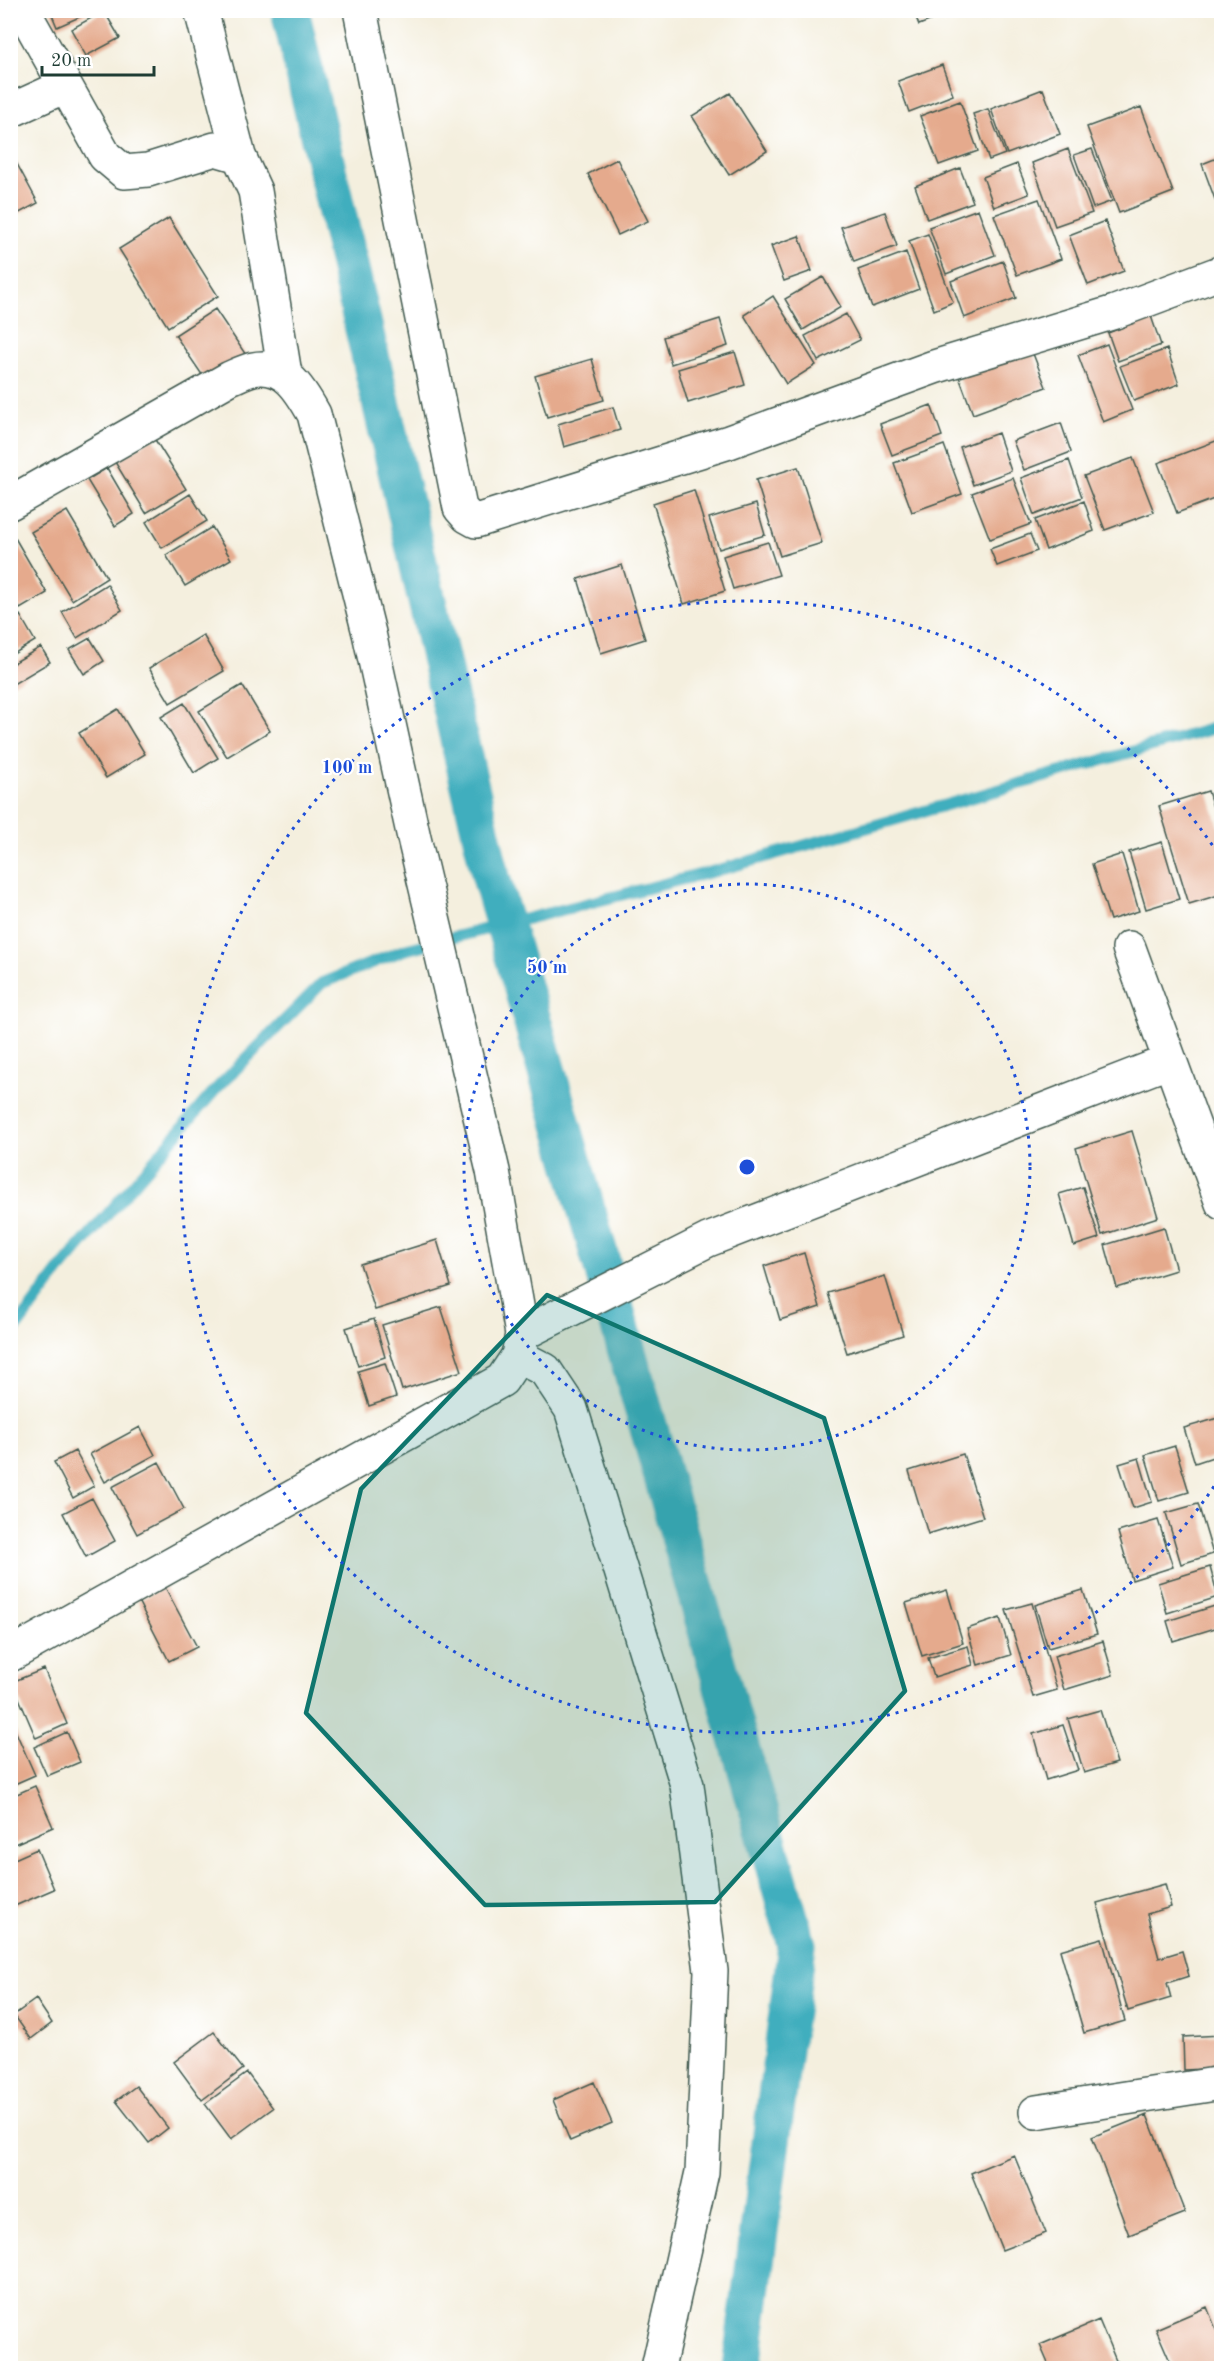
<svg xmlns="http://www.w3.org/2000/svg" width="1232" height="2379" viewBox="0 0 1232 2379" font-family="'Old Standard TT',serif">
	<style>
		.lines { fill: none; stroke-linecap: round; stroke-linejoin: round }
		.stream { stroke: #40aebe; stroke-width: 12 }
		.canal { stroke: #40aebe; stroke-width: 39 }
		.building { fill: #e5aa8d }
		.minor-casing { stroke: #3f584e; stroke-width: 36 }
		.minor { stroke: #fff; stroke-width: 33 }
		.marked { fill: #0f766e; fill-opacity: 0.2; stroke: #0f766e; stroke-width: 4.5; stroke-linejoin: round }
		.ring { fill: none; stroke: #1d4ed8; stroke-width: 3; stroke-dasharray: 3 6 }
		.centre { fill: #1d4ed8; stroke: #fff; stroke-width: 3 }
		.ring-label { font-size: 18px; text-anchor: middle; font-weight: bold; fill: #1d4ed8; stroke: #fff; stroke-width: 4.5; stroke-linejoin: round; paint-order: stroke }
	</style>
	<rect width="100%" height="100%" fill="#fff"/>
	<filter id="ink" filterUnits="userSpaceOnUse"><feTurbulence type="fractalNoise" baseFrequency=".0167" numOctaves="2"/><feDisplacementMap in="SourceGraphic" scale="12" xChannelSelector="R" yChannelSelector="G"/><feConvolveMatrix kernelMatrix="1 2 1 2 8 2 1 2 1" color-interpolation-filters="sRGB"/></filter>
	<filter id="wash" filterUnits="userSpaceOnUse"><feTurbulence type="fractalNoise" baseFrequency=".008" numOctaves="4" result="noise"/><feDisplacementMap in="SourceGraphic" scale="24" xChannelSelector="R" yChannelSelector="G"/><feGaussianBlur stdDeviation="1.35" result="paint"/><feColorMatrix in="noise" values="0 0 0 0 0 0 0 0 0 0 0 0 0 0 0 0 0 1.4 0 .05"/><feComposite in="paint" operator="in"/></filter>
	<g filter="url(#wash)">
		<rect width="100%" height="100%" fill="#f4efde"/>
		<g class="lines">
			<path class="stream" d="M 10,1336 L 61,1268 L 216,1089 L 322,983 L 404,950 L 719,870 L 1222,726"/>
			<path class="canal" d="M 290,10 L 491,877 L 797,1945 L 741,2368"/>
		</g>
		<g id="blocks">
			<path class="building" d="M 50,10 L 95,10 L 57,27 Z
				M 913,10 L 955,10 L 955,11 L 919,25 Z
				M 104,11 L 120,38 L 86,56 L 71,29 Z
				M 942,65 L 953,95 L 909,112 L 898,81 Z
				M 1043,89 L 1060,134 L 1007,154 L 991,109 Z
				M 730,93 L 767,151 L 729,175 L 692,116 Z
				M 960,101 L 978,151 L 939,165 L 920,116 Z
				M 1141,107 L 1173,192 L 1119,213 L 1087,127 Z
				M 988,109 L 1005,154 L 989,160 L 973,114 Z
				M 1068,149 L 1092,213 L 1055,226 L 1032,163 Z
				M 1092,149 L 1112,201 L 1093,208 L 1074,155 Z
				M 10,151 L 38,203 L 10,218 Z
				M 1222,156 L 1222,203 L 1217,205 L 1202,164 Z
				M 617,159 L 648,221 L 618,235 L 588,174 Z
				M 1017,164 L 1029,194 L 994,207 L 983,177 Z
				M 960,168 L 973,202 L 927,219 L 915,186 Z
				M 1039,199 L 1061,259 L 1017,275 L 994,215 Z
				M 978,209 L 995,255 L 946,274 L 929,227 Z
				M 885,212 L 897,246 L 854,262 L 841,227 Z
				M 169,218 L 218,296 L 168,327 L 119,249 Z
				M 1105,221 L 1124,271 L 1088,285 L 1069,235 Z
				M 928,234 L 953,302 L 934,310 L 909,241 Z
				M 799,236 L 812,271 L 784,281 L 771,246 Z
				M 906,252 L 919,289 L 872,307 L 858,270 Z
				M 1003,261 L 1016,298 L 964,318 L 951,281 Z
				M 823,277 L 841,307 L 803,330 L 785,299 Z
				M 773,296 L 816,365 L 786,384 L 744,315 Z
				M 215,309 L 248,358 L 209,385 L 175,335 Z
				M 846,314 L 860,340 L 818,361 L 805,336 Z
				M 1151,316 L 1161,345 L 1118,361 L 1108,333 Z
				M 720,319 L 728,346 L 671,364 L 663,337 Z
				M 1107,344 L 1132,410 L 1103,422 L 1078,355 Z
				M 1030,346 L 1046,387 L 973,414 L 958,374 Z
				M 1167,349 L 1179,384 L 1134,401 L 1120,366 Z
				M 735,352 L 745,385 L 688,403 L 678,369 Z
				M 592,359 L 604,400 L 547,417 L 535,376 Z
				M 931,405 L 942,436 L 892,455 L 880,424 Z
				M 613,407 L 620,430 L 564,447 L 558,424 Z
				M 1061,423 L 1071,452 L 1024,470 L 1013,441 Z
				M 998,433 L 1011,471 L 973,485 L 960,447 Z
				M 154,438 L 186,489 L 146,513 L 115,462 Z
				M 1221,439 L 1222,496 L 1177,513 L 1158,463 Z
				M 944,445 L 962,494 L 912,512 L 894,463 Z
				M 1133,458 L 1154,512 L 1105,530 L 1084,476 Z
				M 1069,460 L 1082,497 L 1034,515 L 1021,478 Z
				M 798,467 L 822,543 L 780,556 L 756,480 Z
				M 107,468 L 134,514 L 115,526 L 87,480 Z
				M 1013,478 L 1031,524 L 990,539 L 972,493 Z
				M 694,490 L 725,591 L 684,604 L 653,503 Z
				M 190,494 L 207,521 L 162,548 L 146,522 Z
				M 1084,501 L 1094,531 L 1046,550 L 1035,520 Z
				M 756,504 L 765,535 L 719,549 L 709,518 Z
				M 67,511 L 107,578 L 72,600 L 31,532 Z
				M 212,527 L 231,559 L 185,586 L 166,555 Z
				M 1030,534 L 1037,551 L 997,566 L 990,549 Z
				M 15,538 L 47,593 L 20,609 L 10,593 L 10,541 Z
				M 768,542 L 779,575 L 733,589 L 723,556 Z
				M 622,565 L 645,639 L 601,653 L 578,579 Z
				M 107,584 L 122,610 L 77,638 L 62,612 Z
				M 20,615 L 35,641 L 10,656 L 10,621 Z
				M 203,635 L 224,671 L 170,703 L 149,668 Z
				M 90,638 L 104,661 L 84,674 L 69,650 Z
				M 41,647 L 50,662 L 10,686 L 10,665 Z
				M 242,685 L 270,731 L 227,757 L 199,711 Z
				M 184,703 L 218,758 L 194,773 L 161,717 Z
				M 118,709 L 145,754 L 106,778 L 79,733 Z
				M 1208,791 L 1222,837 L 1222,894 L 1189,904 L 1159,806 Z
				M 1162,842 L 1179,899 L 1146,909 L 1129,852 Z
				M 1122,854 L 1139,911 L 1110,920 L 1092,864 Z
				M 1132,1131 L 1158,1217 L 1102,1235 L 1076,1148 Z
				M 1083,1187 L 1099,1238 L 1074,1246 L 1059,1194 Z
				M 1164,1227 L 1176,1270 L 1117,1288 L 1105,1245 Z
				M 437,1240 L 451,1286 L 375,1310 L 360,1264 Z
				M 804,1253 L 820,1307 L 780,1320 L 764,1266 Z
				M 885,1276 L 903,1335 L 847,1353 L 828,1293 Z
				M 441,1307 L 462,1371 L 402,1390 L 382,1325 Z
				M 374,1319 L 385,1357 L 358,1366 L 346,1328 Z
				M 385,1363 L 396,1397 L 369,1406 L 358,1371 Z
				M 1222,1417 L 1222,1454 L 1195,1463 L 1184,1428 Z
				M 140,1427 L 155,1455 L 105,1482 L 90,1454 Z
				M 1175,1446 L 1189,1492 L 1159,1501 L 1145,1455 Z
				M 75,1451 L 94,1486 L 73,1498 L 54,1462 Z
				M 963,1454 L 983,1517 L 928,1534 L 909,1471 Z
				M 1139,1458 L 1152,1502 L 1133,1508 L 1119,1464 Z
				M 159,1462 L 184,1509 L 137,1534 L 112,1487 Z
				M 92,1498 L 115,1541 L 86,1557 L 63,1513 Z
				M 1198,1504 L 1213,1554 L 1181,1564 L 1166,1513 Z
				M 1158,1520 L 1173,1567 L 1132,1580 L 1118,1532 Z
				M 1210,1567 L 1218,1597 L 1167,1613 L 1158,1583 Z
				M 165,1587 L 197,1647 L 169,1661 L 138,1601 Z
				M 947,1590 L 963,1643 L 922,1656 L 906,1603 Z
				M 1083,1590 L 1097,1634 L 1048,1648 L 1035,1605 Z
				M 1032,1603 L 1057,1690 L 1033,1697 L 1006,1610 Z
				M 1221,1604 L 1222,1626 L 1173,1641 L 1167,1621 Z
				M 1000,1618 L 1011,1655 L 978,1665 L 967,1629 Z
				M 1103,1641 L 1113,1675 L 1064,1690 L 1054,1656 Z
				M 968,1646 L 973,1665 L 934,1677 L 928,1658 Z
				M 44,1669 L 67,1724 L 36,1738 L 12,1682 Z
				M 1100,1710 L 1117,1763 L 1084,1773 L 1068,1719 Z
				M 1063,1725 L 1078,1770 L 1046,1780 L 1033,1734 Z
				M 15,1730 L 35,1775 L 10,1786 L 10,1732 Z
				M 67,1732 L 80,1762 L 47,1776 L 34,1747 Z
				M 35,1786 L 53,1827 L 10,1846 L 10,1797 Z
				M 37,1849 L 54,1889 L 10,1908 L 10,1861 Z
				M 1165,1884 L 1171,1907 L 1147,1914 L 1159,1958 L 1182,1951 L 1189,1976 L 1167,1983 L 1171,1998 L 1128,2011 L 1097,1903 Z
				M 1102,1938 L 1125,2021 L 1084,2033 L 1060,1950 Z
				M 36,1999 L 52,2023 L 31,2039 L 14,2015 Z
				M 214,2032 L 243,2069 L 202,2100 L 174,2062 Z
				M 1222,2035 L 1222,2068 L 1184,2070 L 1183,2037 Z
				M 247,2073 L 273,2108 L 231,2139 L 205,2104 Z
				M 594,2082 L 612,2123 L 570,2141 L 553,2100 Z
				M 136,2086 L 168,2128 L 149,2143 L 116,2101 Z
				M 1147,2115 L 1185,2213 L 1129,2235 L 1092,2137 Z
				M 1014,2155 L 1046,2233 L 1002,2250 L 971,2173 Z
				M 1207,2307 L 1222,2344 L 1222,2368 L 1173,2368 L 1156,2329 Z
				M 1099,2320 L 1119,2368 L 1050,2368 L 1040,2345 Z"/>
		</g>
	</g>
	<g filter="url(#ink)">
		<use href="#blocks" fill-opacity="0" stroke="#3f584e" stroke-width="1.5"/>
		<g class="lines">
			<g class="minor-casing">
				<path id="minor" d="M 23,10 L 105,156 L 124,172 L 148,170 L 215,149 L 239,156 L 255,191 L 285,374
					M 201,10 L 239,156
					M 360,10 L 460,508 L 467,516 L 476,521 L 729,442 L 934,367 L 1115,312 L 1222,272
					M 10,111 L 65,86
					M 10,503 L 230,378 C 237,375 245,371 253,369 C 285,362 301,391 314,414 L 369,633 L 414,838 L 493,1171 L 522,1334 L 518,1356 L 502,1380 L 10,1655
					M 1129,948 L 1222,1203
					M 522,1334 L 708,1240 L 1170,1061
					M 518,1356 L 545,1370 L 571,1409 L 687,1785 L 711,1971 L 702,2172 L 658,2368
					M 1036,2112 L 1222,2083"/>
			</g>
			<use href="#minor" class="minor"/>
		</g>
	</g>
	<path class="marked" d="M 547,1295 L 824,1418 L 905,1691 L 715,1902 L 485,1905 L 306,1713 L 361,1489 Z"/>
	<g class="ring">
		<circle cx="747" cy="1167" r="283"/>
		<path d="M1219 1479A566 566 0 1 1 1219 855"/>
	</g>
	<circle cx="747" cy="1167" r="9" class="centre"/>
	<g class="ring-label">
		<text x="347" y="773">100 m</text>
		<text x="547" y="973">50 m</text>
	</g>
	<rect width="1232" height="2379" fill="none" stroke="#fff" stroke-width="36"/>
	<path d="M42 66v9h112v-9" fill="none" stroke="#1f3d34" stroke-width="3"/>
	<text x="51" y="66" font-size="18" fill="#1f3d34" stroke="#ffffff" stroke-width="4.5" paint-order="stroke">20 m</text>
</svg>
